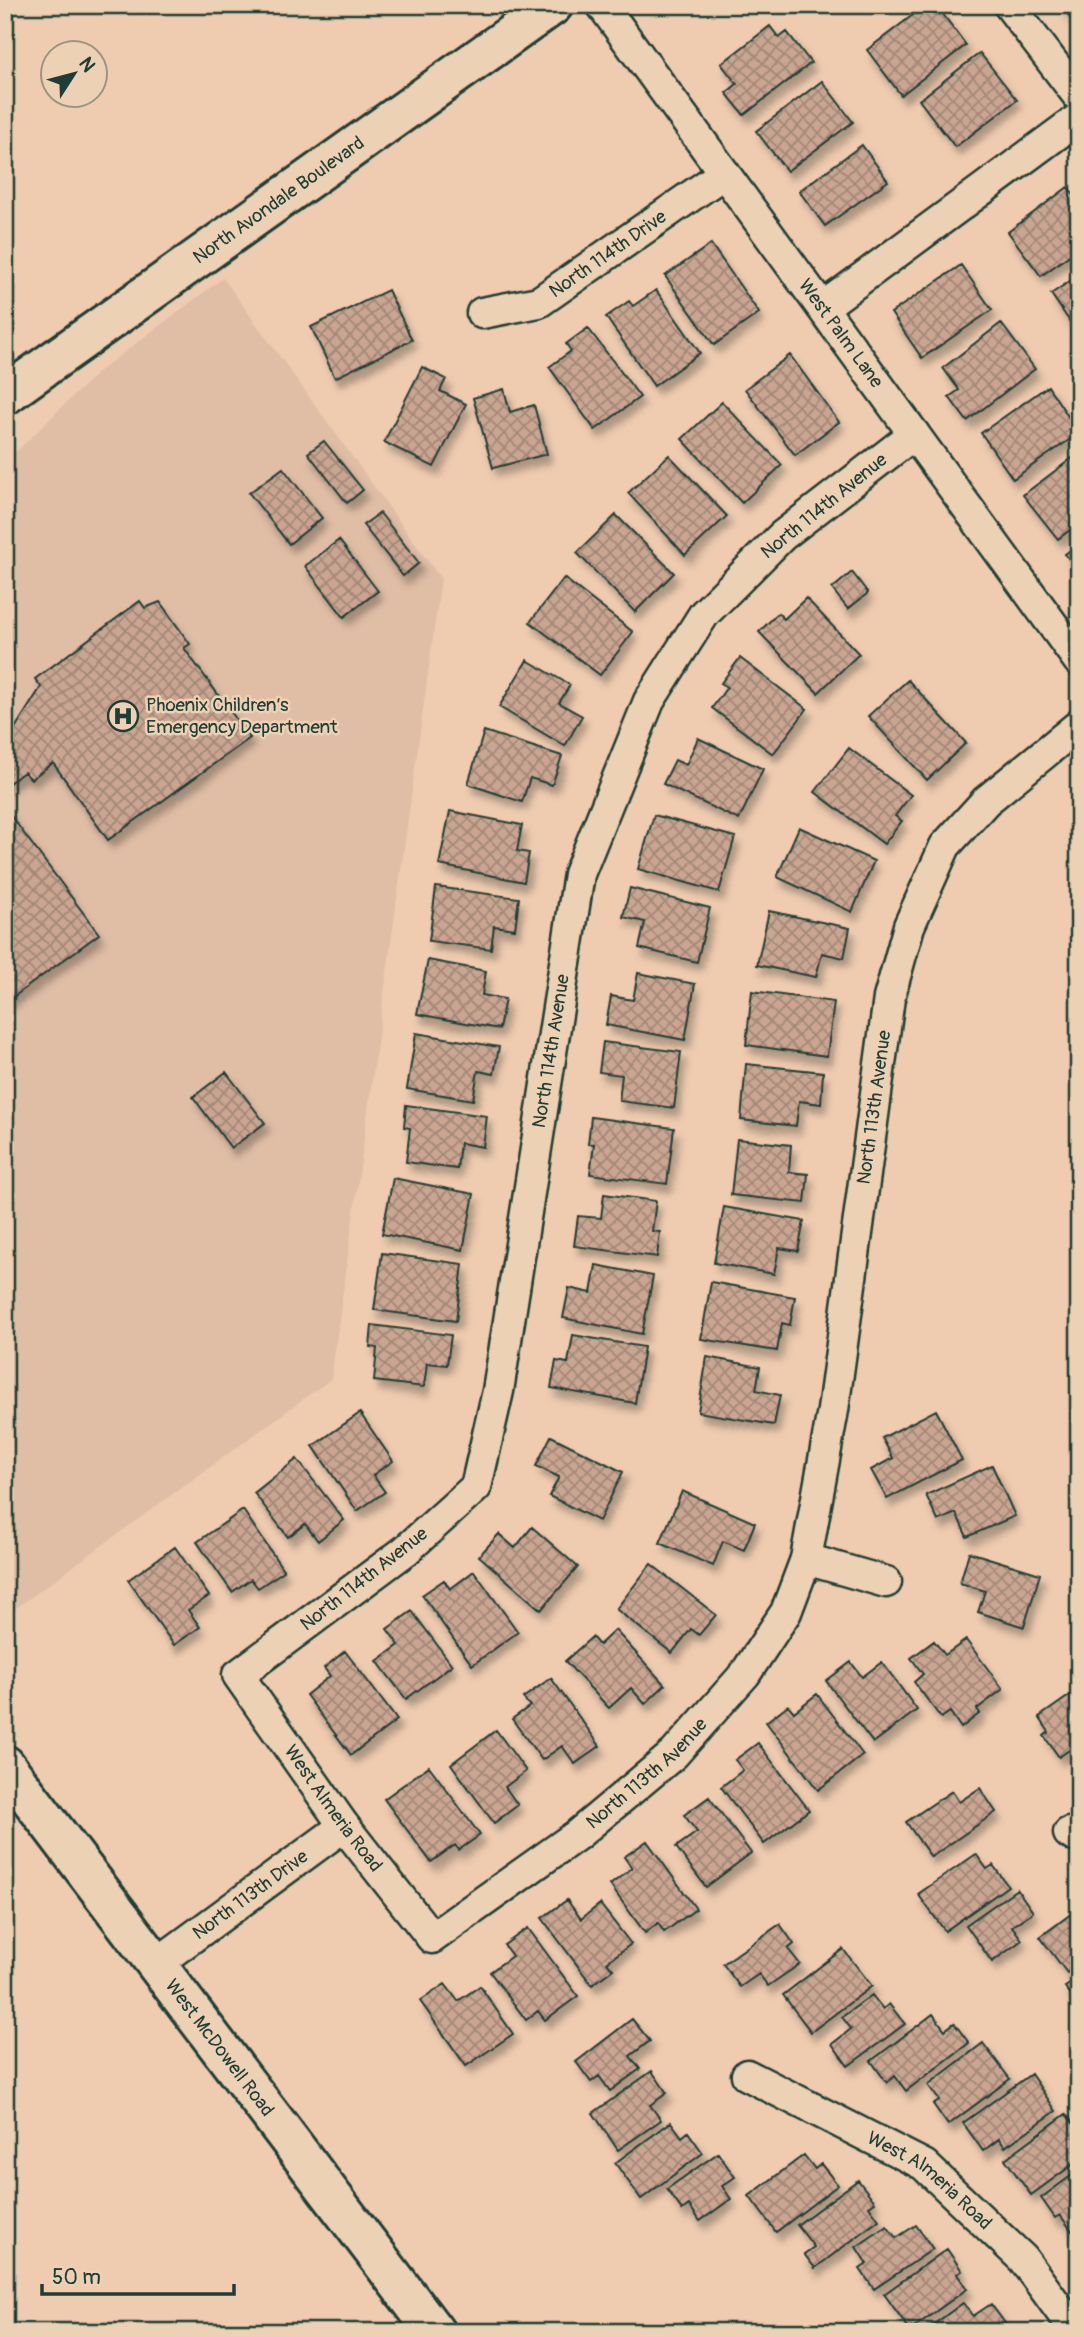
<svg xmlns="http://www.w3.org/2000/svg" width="1084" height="2337" viewBox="0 0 1084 2337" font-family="Pangolin,sans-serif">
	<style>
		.built { fill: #e0bda5 }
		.building { fill: url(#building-cross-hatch); stroke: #1f3d34; stroke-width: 2; filter: url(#shadow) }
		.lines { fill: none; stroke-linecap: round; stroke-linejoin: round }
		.street-casing { stroke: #1f3d34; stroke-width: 35 }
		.secondary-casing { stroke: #1f3d34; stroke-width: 44 }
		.primary-casing { stroke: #1f3d34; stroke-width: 44 }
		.street { stroke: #edd1b4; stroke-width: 30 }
		.secondary { stroke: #edd1b4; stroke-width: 38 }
		.primary { stroke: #edd1b4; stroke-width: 38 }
		.labels { text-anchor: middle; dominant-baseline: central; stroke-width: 5; stroke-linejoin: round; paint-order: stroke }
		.street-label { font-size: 19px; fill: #1f3d34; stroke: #edd1b4 }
		.poi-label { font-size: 19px; fill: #1f3d34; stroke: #edd1b4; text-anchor: start }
	</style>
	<defs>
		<pattern id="building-cross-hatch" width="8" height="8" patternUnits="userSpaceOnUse" patternTransform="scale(1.75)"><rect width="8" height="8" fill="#caa591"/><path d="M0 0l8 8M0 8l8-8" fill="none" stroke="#a38877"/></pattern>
		<filter id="shadow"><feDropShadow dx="4.5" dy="8" stdDeviation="3.5" flood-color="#0004"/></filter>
	</defs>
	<rect width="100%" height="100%" fill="#efccb0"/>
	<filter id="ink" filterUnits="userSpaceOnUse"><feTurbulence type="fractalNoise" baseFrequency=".0143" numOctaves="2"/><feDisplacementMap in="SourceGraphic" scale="14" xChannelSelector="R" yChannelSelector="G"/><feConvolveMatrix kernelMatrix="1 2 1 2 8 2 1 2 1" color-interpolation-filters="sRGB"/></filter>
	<g filter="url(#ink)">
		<path class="built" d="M 223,278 L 441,579 L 331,1379 L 5,1616 L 5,459 L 19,449 L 98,372 Z"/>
		<path class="building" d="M 926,5 L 936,5 L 966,45 L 901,95 L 867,50 Z
			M 1061,5 L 1079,5 L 1079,25 L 1076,26 Z
			M 770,26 L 779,38 L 787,32 L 811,63 L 744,115 L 726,93 L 737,84 L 721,64 Z
			M 980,53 L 1017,100 L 955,147 L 919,100 Z
			M 822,81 L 853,122 L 787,171 L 756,131 Z
			M 862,145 L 888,181 L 825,226 L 799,191 Z
			M 1068,187 L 1079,202 L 1079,248 L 1041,276 L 1008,232 Z
			M 711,244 L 759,313 L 714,345 L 665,276 Z
			M 961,265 L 992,310 L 922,358 L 891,313 Z
			M 1079,275 L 1079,335 L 1051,294 Z
			M 388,290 L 412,340 L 335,378 L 311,327 Z
			M 656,290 L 700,353 L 654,386 L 606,317 L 629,301 L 633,306 Z
			M 1001,323 L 1035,369 L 967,421 L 949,397 L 959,390 L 943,368 Z
			M 588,328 L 640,397 L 595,430 L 549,367 L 571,351 L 566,344 Z
			M 790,355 L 839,422 L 795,455 L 745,389 Z
			M 422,367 L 446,379 L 440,391 L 466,404 L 434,467 L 384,442 Z
			M 1048,386 L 1079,433 L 1013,479 L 981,433 Z
			M 504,389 L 510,412 L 534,405 L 547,454 L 493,468 L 473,398 Z
			M 722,402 L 782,465 L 742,503 L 682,439 Z
			M 324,441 L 363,490 L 347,503 L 308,453 Z
			M 1079,453 L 1079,523 L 1058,539 L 1023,495 Z
			M 669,455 L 727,516 L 685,555 L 628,493 Z
			M 283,468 L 322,518 L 289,544 L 249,493 Z
			M 380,513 L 419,563 L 403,576 L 363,525 Z
			M 616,515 L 674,573 L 635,612 L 577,553 Z
			M 339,540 L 378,591 L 344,617 L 305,566 Z
			M 1079,544 L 1079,573 L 1065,554 Z
			M 852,572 L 868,593 L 848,609 L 832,589 Z
			M 564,578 L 633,632 L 600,675 L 530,622 Z
			M 806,598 L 859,654 L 818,693 L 759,632 L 778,613 L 784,619 Z
			M 140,601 L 145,608 L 160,602 L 190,644 L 184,648 L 250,738 L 108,840 L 53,763 L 31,779 L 24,772 L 5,786 L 5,730 L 10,736 L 41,687 L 35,679 Z
			M 740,658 L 807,709 L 773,754 L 712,708 L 727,687 L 721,683 Z
			M 527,660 L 570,685 L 559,703 L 582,716 L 565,746 L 499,707 Z
			M 908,680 L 966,743 L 927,780 L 868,716 Z
			M 484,731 L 562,756 L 552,785 L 530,778 L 522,802 L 468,784 Z
			M 698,738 L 763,769 L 739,820 L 663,784 L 675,760 L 686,765 Z
			M 849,748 L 911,795 L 895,816 L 902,821 L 884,844 L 815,792 Z
			M 5,808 L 99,934 L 5,1003 Z
			M 450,811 L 522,825 L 517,851 L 529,853 L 524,882 L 439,865 Z
			M 654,815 L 735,837 L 719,892 L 638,869 Z
			M 799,827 L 874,861 L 852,912 L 777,877 Z
			M 436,887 L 519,898 L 515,929 L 494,926 L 491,949 L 429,941 Z
			M 630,888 L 710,908 L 697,962 L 639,948 L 645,922 L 623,917 Z
			M 769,911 L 850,928 L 844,958 L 822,953 L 816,977 L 757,965 Z
			M 428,960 L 486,971 L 482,995 L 505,999 L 499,1029 L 417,1014 Z
			M 638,973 L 695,984 L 685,1040 L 606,1025 L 611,996 L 633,1000 Z
			M 752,991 L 834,1002 L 827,1056 L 746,1045 Z
			M 416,1033 L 499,1047 L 494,1074 L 478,1071 L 473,1100 L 407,1089 Z
			M 603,1042 L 681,1052 L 674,1108 L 619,1101 L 622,1075 L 599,1072 Z
			M 746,1064 L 823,1072 L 821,1104 L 799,1101 L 796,1126 L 741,1120 Z
			M 226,1072 L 265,1123 L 231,1148 L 193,1097 Z
			M 406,1105 L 487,1116 L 483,1147 L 460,1143 L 457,1169 L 406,1162 L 410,1128 L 404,1127 Z
			M 591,1117 L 674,1128 L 667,1184 L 590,1174 L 594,1144 L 588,1144 Z
			M 737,1139 L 791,1145 L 789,1172 L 808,1174 L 805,1203 L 731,1195 Z
			M 393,1178 L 474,1194 L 463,1250 L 382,1234 Z
			M 604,1194 L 656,1201 L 652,1231 L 660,1232 L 657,1257 L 574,1246 L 578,1216 L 601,1218 Z
			M 724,1207 L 804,1221 L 798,1251 L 779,1248 L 774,1274 L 714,1263 Z
			M 382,1253 L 463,1264 L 456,1321 L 374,1310 Z
			M 596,1265 L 653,1276 L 642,1334 L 563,1318 L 569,1288 L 591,1293 Z
			M 711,1282 L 795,1297 L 790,1325 L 782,1323 L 777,1351 L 701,1339 Z
			M 372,1325 L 451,1335 L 447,1365 L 427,1363 L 424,1387 L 374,1381 L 377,1348 L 370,1347 Z
			M 573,1335 L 644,1347 L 635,1403 L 551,1388 L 556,1361 L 568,1363 Z
			M 707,1357 L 760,1367 L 756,1390 L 780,1395 L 774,1425 L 698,1412 Z
			M 936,1410 L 962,1460 L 887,1499 L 871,1470 L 893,1458 L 882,1438 Z
			M 360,1413 L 393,1461 L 373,1475 L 385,1492 L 357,1511 L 313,1446 Z
			M 551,1436 L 623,1472 L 599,1521 L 549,1496 L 559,1477 L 536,1466 Z
			M 297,1459 L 344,1520 L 318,1541 L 305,1524 L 288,1537 L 254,1493 Z
			M 992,1465 L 1015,1516 L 967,1537 L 956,1513 L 938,1521 L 926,1495 Z
			M 682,1491 L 755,1523 L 744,1550 L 723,1541 L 713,1566 L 660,1543 Z
			M 243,1510 L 284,1571 L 258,1588 L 251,1579 L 232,1592 L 197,1542 Z
			M 532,1527 L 578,1567 L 541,1610 L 479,1556 L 499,1534 L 515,1548 Z
			M 175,1547 L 209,1596 L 188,1610 L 200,1627 L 174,1645 L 128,1580 Z
			M 969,1552 L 1040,1574 L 1024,1627 L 978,1612 L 985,1591 L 960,1583 Z
			M 651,1564 L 716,1615 L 699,1635 L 691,1629 L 672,1653 L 616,1609 Z
			M 474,1571 L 518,1632 L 472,1665 L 422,1595 L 444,1580 L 450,1589 Z
			M 412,1611 L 452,1665 L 406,1699 L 377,1661 L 399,1645 L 387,1629 Z
			M 615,1630 L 665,1685 L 645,1704 L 631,1688 L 609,1708 L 565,1661 L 592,1637 L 599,1645 Z
			M 966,1640 L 1003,1689 L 977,1709 L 980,1713 L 961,1728 L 950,1712 L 941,1718 L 914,1682 L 923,1674 L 911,1658 L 934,1641 L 945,1655 Z
			M 345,1651 L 397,1720 L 351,1755 L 306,1695 L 330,1676 L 324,1668 Z
			M 851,1662 L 862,1677 L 882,1662 L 917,1710 L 873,1743 L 826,1681 Z
			M 551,1678 L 600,1746 L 575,1764 L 562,1746 L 542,1760 L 512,1719 L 530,1706 L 523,1698 Z
			M 1079,1689 L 1079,1743 L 1059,1757 L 1044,1736 L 1049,1732 L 1039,1717 Z
			M 817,1694 L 863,1755 L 818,1790 L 766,1722 L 788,1705 L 794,1712 Z
			M 496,1730 L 526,1771 L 505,1787 L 518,1805 L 494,1823 L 451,1764 Z
			M 758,1743 L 809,1810 L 764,1844 L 721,1787 L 743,1770 L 735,1760 Z
			M 429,1766 L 480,1835 L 459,1850 L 455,1845 L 431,1862 L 384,1799 Z
			M 980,1788 L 996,1812 L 931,1857 L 906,1822 L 952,1791 L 959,1802 Z
			M 709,1797 L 751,1853 L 706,1887 L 676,1847 L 697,1832 L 684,1815 Z
			M 647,1841 L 696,1909 L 664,1932 L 658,1923 L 645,1933 L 610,1885 L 632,1868 L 624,1857 Z
			M 976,1854 L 987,1869 L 993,1865 L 1008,1886 L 945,1931 L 918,1894 Z
			M 1017,1889 L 1033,1912 L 1012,1926 L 1022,1940 L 992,1962 L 966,1925 Z
			M 567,1900 L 581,1919 L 600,1904 L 631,1944 L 607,1962 L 613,1969 L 592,1985 L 542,1918 Z
			M 1071,1914 L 1079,1924 L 1079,1965 L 1067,1973 L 1040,1937 Z
			M 780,1924 L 794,1944 L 788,1949 L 800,1964 L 768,1986 L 759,1974 L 740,1987 L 723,1964 Z
			M 528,1928 L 578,1996 L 545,2020 L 538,2011 L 526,2020 L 490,1972 L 512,1956 L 504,1945 Z
			M 843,1949 L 872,1986 L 811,2032 L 783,1995 Z
			M 1079,1978 L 1079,2007 L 1065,1987 Z
			M 445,1984 L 458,2001 L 480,1986 L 513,2034 L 466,2066 L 420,2001 Z
			M 872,1995 L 883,2009 L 889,2004 L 905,2024 L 848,2066 L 832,2044 L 851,2029 L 842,2017 Z
			M 933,2014 L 945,2030 L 954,2023 L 969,2043 L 906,2091 L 895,2076 L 887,2083 L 871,2061 Z
			M 632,2019 L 650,2041 L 630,2056 L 640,2069 L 610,2091 L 599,2076 L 591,2082 L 576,2062 Z
			M 983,2043 L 1010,2079 L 948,2125 L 933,2104 L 939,2100 L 928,2085 Z
			M 652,2071 L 667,2093 L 650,2105 L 661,2120 L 618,2150 L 593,2113 Z
			M 1031,2074 L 1056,2111 L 1005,2147 L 999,2139 L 983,2151 L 963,2123 Z
			M 1066,2114 L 1079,2131 L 1079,2160 L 1031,2195 L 1005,2159 Z
			M 671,2122 L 682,2137 L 688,2132 L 703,2153 L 641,2199 L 615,2163 Z
			M 718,2153 L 735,2177 L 722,2186 L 731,2199 L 700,2221 L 689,2205 L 682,2210 L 667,2189 Z
			M 804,2155 L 815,2169 L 821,2164 L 838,2185 L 776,2232 L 749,2196 Z
			M 1079,2170 L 1079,2226 L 1072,2231 L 1060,2215 L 1055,2218 L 1041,2198 Z
			M 858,2180 L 875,2202 L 869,2206 L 879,2220 L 815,2268 L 804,2254 L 814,2247 L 797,2225 Z
			M 916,2225 L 933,2249 L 874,2289 L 860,2269 L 867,2264 L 856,2247 L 887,2226 L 896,2238 Z
			M 947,2249 L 962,2271 L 957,2274 L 967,2289 L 910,2330 L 884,2294 Z
			M 963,2303 L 973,2316 L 991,2304 L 1007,2326 L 999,2332 L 923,2332 Z"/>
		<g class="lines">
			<g class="street-casing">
				<g id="street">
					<path id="s1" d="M 602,5 L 1079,661"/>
					<path d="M 1009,5 L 1079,97"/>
					<path d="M 823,307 L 1079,118"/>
					<path id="s2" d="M 482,313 L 539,302 L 724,173"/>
					<path id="s3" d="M 914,434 L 782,536 L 704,614 L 649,701 L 579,874 L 498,1391 L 476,1487 L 405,1551 L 238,1675 L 344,1826 L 432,1938 L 577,1835 L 674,1754 L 745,1674 L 786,1612 L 806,1559 L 833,1410 L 889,998 L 909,926 L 945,846 L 986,801 L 1079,725"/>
					<path d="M 806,1559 L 886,1582"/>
					<path d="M 1069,1833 L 1079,1838"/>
					<path id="s4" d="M 156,1964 L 344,1826"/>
					<path id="s5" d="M 747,2075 L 924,2165 L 1023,2259 L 1076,2332"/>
				</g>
			</g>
			<g class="secondary-casing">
				<g id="secondary">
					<path id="s6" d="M 5,395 L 553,5"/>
				</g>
			</g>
			<g class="primary-casing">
				<g id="primary">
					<path id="s7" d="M 5,1765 L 435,2332"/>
				</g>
			</g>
			<use href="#street" class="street"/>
			<use href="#secondary" class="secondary"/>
			<use href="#primary" class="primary"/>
		</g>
	</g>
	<defs>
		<g id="hospital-ring" transform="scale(1.575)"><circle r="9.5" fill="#edd1b4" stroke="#1f3d34" stroke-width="1.5"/><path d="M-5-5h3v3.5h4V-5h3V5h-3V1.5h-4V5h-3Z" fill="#1f3d34"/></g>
	</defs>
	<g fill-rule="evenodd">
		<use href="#hospital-ring" x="123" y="716"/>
	</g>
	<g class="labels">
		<g class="street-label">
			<text stroke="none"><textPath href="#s6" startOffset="336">North Avondale Boulevard</textPath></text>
			<text stroke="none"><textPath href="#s2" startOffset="142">North 114th Drive</textPath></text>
			<text stroke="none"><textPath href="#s1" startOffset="406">West Palm Lane</textPath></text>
			<text transform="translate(824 506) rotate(-39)">North 114th Avenue</text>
			<text transform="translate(551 1051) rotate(-81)">North 114th Avenue</text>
			<text stroke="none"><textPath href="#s3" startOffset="2818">North 113th Avenue</textPath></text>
			<text transform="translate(364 1579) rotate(-38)">North 114th Avenue</text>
			<text stroke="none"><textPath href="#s3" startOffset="2090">North 113th Avenue</textPath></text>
			<text stroke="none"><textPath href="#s3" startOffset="1656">West Almeria Road</textPath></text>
			<text stroke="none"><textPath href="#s4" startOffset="117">North 113th Drive</textPath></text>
			<text stroke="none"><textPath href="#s7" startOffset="355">West McDowell Road</textPath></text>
			<text stroke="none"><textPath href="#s5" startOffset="212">West Almeria Road</textPath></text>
		</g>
		<g class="poi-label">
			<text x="146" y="705">Phoenix Children’s<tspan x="146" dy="22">Emergency Department</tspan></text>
		</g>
	</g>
	<rect width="1084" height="2337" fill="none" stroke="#edd1b4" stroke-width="28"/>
	<rect x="14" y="14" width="1056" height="2309" fill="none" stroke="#1f3d34" stroke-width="2.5" filter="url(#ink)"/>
	<g transform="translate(74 74) rotate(54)"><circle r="33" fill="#edd1b4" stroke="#9b9681" stroke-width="2"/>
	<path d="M0-5L12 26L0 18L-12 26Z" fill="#1f3d34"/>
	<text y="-10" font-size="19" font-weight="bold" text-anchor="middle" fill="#1f3d34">N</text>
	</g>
	<path d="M42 2284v10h192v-10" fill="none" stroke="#1f3d34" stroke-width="3.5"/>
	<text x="52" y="2284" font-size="21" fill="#1f3d34" stroke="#edd1b4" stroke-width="5" paint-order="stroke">50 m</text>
</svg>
